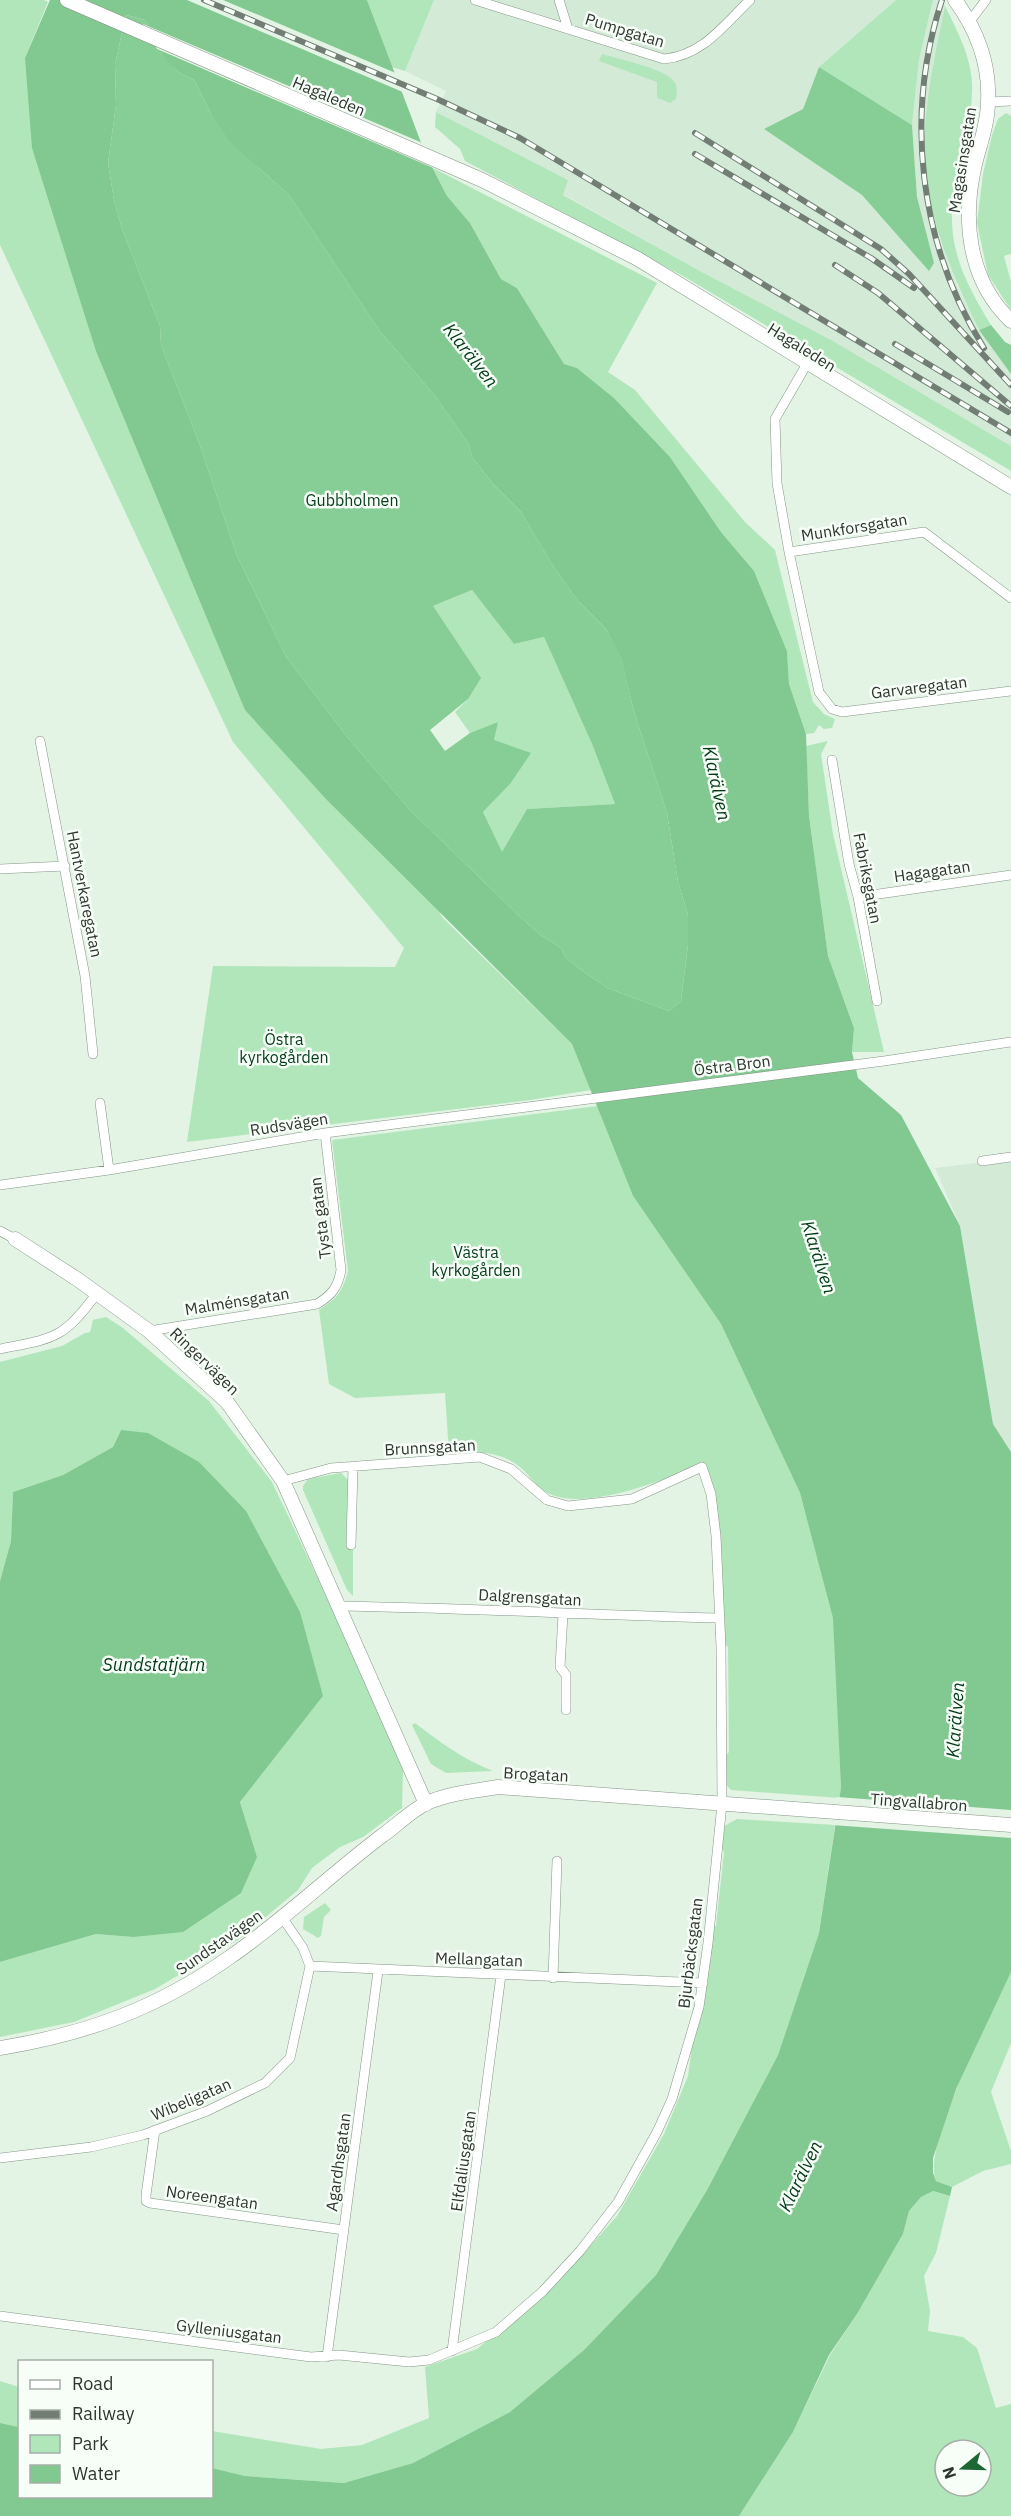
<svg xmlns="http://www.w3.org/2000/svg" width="1011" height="2516" viewBox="0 0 1011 2516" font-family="'IBM Plex Sans',sans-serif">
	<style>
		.built { fill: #d3ead7 }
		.green { fill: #b1e6bb; fill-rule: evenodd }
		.forest { fill: #87cd96; fill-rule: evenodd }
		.water { fill: #82c891; fill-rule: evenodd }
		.pier { fill: #e3f4e5 }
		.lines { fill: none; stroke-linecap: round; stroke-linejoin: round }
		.street-casing { stroke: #859587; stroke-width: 10 }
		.secondary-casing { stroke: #859587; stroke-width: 15 }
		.street { stroke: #fff; stroke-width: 9 }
		.secondary { stroke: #fff; stroke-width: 14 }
		.rail-casing { stroke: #727d74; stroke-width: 6 }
		.rail { stroke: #f7fef8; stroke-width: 4; stroke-dasharray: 11; stroke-linecap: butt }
		.labels { text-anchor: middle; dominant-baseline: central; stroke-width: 5; stroke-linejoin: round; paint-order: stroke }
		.street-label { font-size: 16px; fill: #2f3630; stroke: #f7fef8 }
		.park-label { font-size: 16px; fill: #063d1a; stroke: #f7fef8 }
		.water-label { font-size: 18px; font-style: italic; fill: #023a17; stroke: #f7fef8 }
	</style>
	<rect width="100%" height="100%" fill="#e3f4e5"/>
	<path class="built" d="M 434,0 L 896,0 L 819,67 L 803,109 L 764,129 L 862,195 L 929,270 L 934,263 L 917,197 L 912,125 L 919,60 L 933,0 L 938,0 L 945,6 L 933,64 L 926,131 L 926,182 L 939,238 L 959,290 L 979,330 L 1011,374 L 1011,446 L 833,341 L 702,272 L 563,194 L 568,180 L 436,112 L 446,91 L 405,71 Z
		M 1011,1159 L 1011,1452 L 993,1424 L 960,1226 L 935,1168 Z"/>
	<path class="green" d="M 0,0 L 44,0 L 48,2 L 25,58 L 97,351 L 443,918 L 572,1044 L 591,1090 L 530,1100 L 187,1142 L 213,966 L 395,967 L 404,948 L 233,742 L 0,245 Z
		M 367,0 L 434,0 L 405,71 L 392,67 Z
		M 896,0 L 933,0 L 919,60 L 912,125 L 819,67 Z
		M 945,6 C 958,32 974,62 972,92 C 971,135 951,176 952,219 C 952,259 971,292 991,325 L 979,330 C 956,283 935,236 927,184 C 918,131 934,58 945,6 Z
		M 602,54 C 618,59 662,68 673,80 C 678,86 677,92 676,99 L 670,103 L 657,98 L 657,82 L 599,61 Z
		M 436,112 L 568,180 L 563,195 L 702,272 L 833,341 L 1011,446 L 1011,471 L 683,276 L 465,161 L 460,149 L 435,127 Z
		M 1006,113 L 1011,116 L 1011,254 L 1004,256 L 1011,282 L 1011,310 L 988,275 L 977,223 L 983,174 L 992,135 L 998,119 Z
		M 433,168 L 657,283 L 608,372 L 635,390 L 745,522 L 775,550 L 813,702 L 824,714 L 835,719 L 832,728 L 824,729 L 819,725 L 814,733 L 806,734 L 789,684 L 787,651 L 754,571 L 721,532 L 670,457 L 614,398 L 577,368 L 564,364 L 517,288 L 501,279 L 470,223 L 447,196 Z
		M 472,590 L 514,644 L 544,637 L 592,744 L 615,804 L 527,809 L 502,853 L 483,812 L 510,784 L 494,740 L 497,723 L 470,733 L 455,712 L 468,699 L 433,606 Z
		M 828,741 L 821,754 L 833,834 L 884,1052 L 852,1052 L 854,1028 L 828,956 L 809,816 L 806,746 Z
		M 597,1106 L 633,1196 L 721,1324 L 800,1493 L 834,1619 L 841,1788 L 840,1798 L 731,1790 L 724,1782 L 724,1757 L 729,1752 L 728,1647 L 719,1641 L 713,1495 L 705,1463 C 669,1478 583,1514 546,1492 C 534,1485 527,1471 516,1464 C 496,1450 471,1452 449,1454 L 445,1393 L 355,1398 L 329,1384 L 319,1310 C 337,1298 342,1293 348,1271 L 332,1140 Z
		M 106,1317 L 123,1328 L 209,1401 L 272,1482 L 338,1621 L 403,1770 L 402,1808 L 363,1837 L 340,1847 L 312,1868 L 298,1890 L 238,1940 L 155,1989 L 74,2022 L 0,2037 L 0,1962 L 96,1934 L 133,1937 L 257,1857 L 240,1802 L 323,1696 L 121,1430 L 113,1447 L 63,1475 L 13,1492 L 11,1541 L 0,1581 L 0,1362 L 62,1346 L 85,1333 L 90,1332 L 93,1320 Z
		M 341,1473 L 348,1480 L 346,1546 L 353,1547 L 353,1596 L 347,1590 L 303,1490 L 303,1486 L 308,1479 Z
		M 415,1723 C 440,1742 464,1760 493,1771 L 446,1773 L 431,1764 L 412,1725 Z
		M 737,1819 L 835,1825 L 819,1933 L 778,2055 L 707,2190 L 656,2275 L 584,2350 L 510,2412 L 413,2463 L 344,2483 L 245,2476 L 212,2468 L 212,2431 L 321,2449 L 362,2445 L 429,2418 L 425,2367 L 477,2349 L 556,2284 L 617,2216 L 664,2134 L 688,2076 L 708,1930 L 716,1926 L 724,1852 L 721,1847 L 724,1826 Z
		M 325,1903 L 331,1910 L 324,1917 L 321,1936 L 318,1938 L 303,1929 L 304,1917 Z
		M 1011,1972 L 1011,2043 L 991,2092 L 1011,2151 L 1011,2164 L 983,2171 L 952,2187 L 936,2181 C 921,2145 993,2010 1011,1972 Z
		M 933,2191 L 950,2196 L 936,2253 L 924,2276 L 930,2311 L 928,2331 L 963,2337 L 977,2348 L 996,2408 L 1011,2404 L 1011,2516 L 739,2516 L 793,2432 L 830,2355 L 857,2314 L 903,2234 L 909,2211 L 921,2197 ZM 945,2450 L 981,2450 L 981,2486 L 945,2486 Z
		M 0,2381 L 19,2387 L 19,2427 L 0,2423 Z"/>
	<path class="forest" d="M 126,15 L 145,20 L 166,59 L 180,73 L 194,80 L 211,114 L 259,168 L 289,195 L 379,330 L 435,396 L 468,443 L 472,457 L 493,484 L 521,512 L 553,566 L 578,601 L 606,629 L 621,657 L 634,712 L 667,813 L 678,882 L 688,915 L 688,945 L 681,1001 L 669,1011 L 607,988 L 577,967 L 565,957 L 561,948 L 539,934 L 518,915 L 410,810 L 348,738 L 287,658 L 237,556 L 198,440 L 161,345 L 160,326 L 122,229 L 114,200 L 108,163 L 116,105 L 115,64 ZM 472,590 L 514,644 L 544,637 L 592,744 L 615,804 L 527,809 L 502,852 L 483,812 L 510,784 L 531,753 L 494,740 L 498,722 L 470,733 L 445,751 L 430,730 L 468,699 L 481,678 L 433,606 Z
		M 819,67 L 912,125 L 917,197 L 934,263 L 929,271 L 862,195 L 764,129 L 803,109 Z
		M 991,325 L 1005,342 L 1011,345 L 1011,374 L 979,330 Z"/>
	<path class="water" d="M 50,0 L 367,0 L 425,153 L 447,196 L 470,223 L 501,279 L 517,288 L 564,364 L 577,368 L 614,398 L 670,457 L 721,532 L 754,571 L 787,651 L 789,684 L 806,734 L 809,816 L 828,956 L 854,1028 L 852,1052 L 858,1078 L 901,1115 L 960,1226 L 993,1424 L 1011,1452 L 1011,1972 L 956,2089 L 933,2158 L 933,2173 L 936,2181 L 952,2187 L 950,2196 L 933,2191 L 921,2197 L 909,2211 L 903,2234 L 857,2314 L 829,2355 L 793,2432 L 739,2516 L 0,2516 L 0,2423 L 19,2427 L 20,2496 L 212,2496 L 212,2468 L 245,2476 L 344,2483 L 413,2463 L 510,2412 L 584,2350 L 656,2275 L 707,2190 L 778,2055 L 819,1933 L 841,1788 L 833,1618 L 800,1493 L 721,1324 L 633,1196 L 572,1044 L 326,799 L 245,710 L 96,351 L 32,148 L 25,58 ZM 126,15 L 145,20 L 166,60 L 180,73 L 194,80 L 211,114 L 231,143 L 289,195 L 379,330 L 435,396 L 468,443 L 472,457 L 493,484 L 521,512 L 553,566 L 578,601 L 606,629 L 621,658 L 634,712 L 667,813 L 678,882 L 688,915 L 688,945 L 681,1001 L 669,1011 L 607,988 L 577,967 L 565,957 L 561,948 L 539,934 L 518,915 L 410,810 L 348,738 L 287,658 L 237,556 L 198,440 L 161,345 L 160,326 L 122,229 L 114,200 L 108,163 L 116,105 L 115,64 Z
		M 121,1430 L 148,1433 L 199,1462 L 246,1511 L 300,1612 L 323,1696 L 240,1802 L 257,1857 L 241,1893 L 183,1932 L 133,1937 L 96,1934 L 0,1962 L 0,1581 L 11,1541 L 13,1492 L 63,1475 L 113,1447 Z"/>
	<path class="pier" d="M 187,0 L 223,0 L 398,74 L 405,93 Z
		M 143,24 L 425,144 L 438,170 L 157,49 Z
		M 837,1797 L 1011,1810 L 1011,1838 L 832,1825 Z"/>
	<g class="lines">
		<g class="street-casing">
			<path id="street" d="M 475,0 L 664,59 C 702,56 724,25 750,0
				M 559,0 L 568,29
				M 970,21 L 986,0
				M 988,102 L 1011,101
				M 808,362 L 775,419 L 777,483 L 789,552 L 819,692 L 832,709 L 842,712 L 1011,691
				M 789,552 L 924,532 L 1011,598
				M 40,741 L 85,976 L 93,1054
				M 832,760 L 849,864 L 858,897 L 877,1001
				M 0,869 L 65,866
				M 858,897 L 1011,875
				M 100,1103 L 109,1170
				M 982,1161 L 1011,1157
				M 0,1185 L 109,1170 L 325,1133 L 884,1061 L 1011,1042
				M 0,1231 L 15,1239
				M 149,1331 L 317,1304 C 332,1295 338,1287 341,1270 L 325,1133
				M 0,1349 C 54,1338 63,1340 97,1293
				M 351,1545 L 353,1466
				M 339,1606 C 466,1608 593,1615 720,1618
				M 563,1614 L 560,1667 L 566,1675 L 566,1710
				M 282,1917 L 303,1948 L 310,1966
				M 310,1966 L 703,1983
				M 553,1978 L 557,1861
				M 155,2130 L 146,2195 L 146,2201 L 150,2203 L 344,2230
				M 0,2158 L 91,2147 L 143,2135 L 207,2111 L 265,2083 L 290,2058 L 310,1966
				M 0,2316 L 311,2357 L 339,2355 L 409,2362 L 429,2360 L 496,2332 L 543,2291 L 580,2251 L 618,2202 L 657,2132 L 672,2099 L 699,2007 L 708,1943 L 722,1804 L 721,1647 L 716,1536 L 711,1494 L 702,1467 L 632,1499 L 568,1506 L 547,1500 L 511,1469 L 480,1457 L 331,1468 L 283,1481
				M 452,2351 L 501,1975
				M 327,2357 L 378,1971"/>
		</g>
		<g class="secondary-casing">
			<path id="secondary" d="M 67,0 L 482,180 L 638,259 L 1011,487
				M 955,0 C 977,30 990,64 988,102 C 988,123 980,144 975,164 C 962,220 968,280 1011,321
				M 15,1239 L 77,1279 L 149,1331 L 227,1402 L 283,1481 L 426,1804
				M 0,2048 C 87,2034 158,2008 230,1957 C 284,1920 331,1874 383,1835 C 397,1825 412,1810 427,1803 C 449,1793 475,1791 498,1787 L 1011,1825"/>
		</g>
		<use href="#street" class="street"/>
		<use href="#secondary" class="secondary"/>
		<g class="rail-casing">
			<path id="rail" d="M 204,0 L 437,99 L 520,138 L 1011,433
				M 942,0 C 904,115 919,245 984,348
				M 695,133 L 881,249 L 909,274 L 1011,385
				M 695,154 L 871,258 L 914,288
				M 835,265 L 878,293 L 1011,406
				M 895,344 L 1008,412"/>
		</g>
		<use href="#rail" class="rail"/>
	</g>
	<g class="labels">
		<g class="street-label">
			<text transform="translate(625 30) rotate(17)">Pumpgatan</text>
			<text transform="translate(329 96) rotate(23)">Hagaleden</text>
			<text transform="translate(962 160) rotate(-81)">Magasinsgatan</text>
			<text transform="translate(802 347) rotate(32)">Hagaleden</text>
			<text transform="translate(854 527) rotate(-9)">Munkforsgatan</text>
			<text transform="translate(919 687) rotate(-7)">Garvaregatan</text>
			<text transform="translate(932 871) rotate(-8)">Hagagatan</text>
			<text transform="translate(868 878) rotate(79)">Fabriksgatan</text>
			<text transform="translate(85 894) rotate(79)">Hantverkaregatan</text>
			<text transform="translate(732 1065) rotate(-7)">Östra Bron</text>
			<text transform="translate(289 1124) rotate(-9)">Rudsvägen</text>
			<text transform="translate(320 1218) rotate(-97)">Tysta gatan</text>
			<text transform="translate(237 1301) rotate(-9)">Malménsgatan</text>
			<text transform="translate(205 1361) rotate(44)">Ringervägen</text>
			<text transform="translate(430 1447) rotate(-3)">Brunnsgatan</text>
			<text transform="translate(530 1597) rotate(3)">Dalgrensgatan</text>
			<text transform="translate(536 1774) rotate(3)">Brogatan</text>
			<text transform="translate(919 1802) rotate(4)">Tingvallabron</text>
			<text transform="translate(219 1942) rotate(-35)">Sundstavägen</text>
			<text transform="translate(690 1953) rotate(-83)">Bjurbäcksgatan</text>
			<text transform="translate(479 1959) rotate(2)">Mellangatan</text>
			<text transform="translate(191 2099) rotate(-23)">Wibeligatan</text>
			<text transform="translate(463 2161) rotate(-82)">Elfdaliusgatan</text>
			<text transform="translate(338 2162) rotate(-82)">Agardhsgatan</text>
			<text transform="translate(212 2197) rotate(8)">Noreengatan</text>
			<text transform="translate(229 2331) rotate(7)">Gylleniusgatan</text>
		</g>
		<g class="park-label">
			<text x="352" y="500">Gubbholmen</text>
			<text x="284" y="1039">Östra<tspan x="284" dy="18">kyrkogården</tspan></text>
			<text x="476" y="1252">Västra<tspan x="476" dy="18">kyrkogården</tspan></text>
		</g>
		<g class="water-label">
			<text transform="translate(471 355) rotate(52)">Klarälven</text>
			<text transform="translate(717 783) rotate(78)">Klarälven</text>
			<text transform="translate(819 1257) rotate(72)">Klarälven</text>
			<text x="154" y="1664">Sundstatjärn</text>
			<text transform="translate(955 1720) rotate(-86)">Klarälven</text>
			<text transform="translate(800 2176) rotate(-64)">Klarälven</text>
		</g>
	</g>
	<rect x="18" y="2360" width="195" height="138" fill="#f7fef8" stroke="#a7aea8" stroke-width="1.5"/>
	<rect x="30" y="2380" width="30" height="9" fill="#ffffff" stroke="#a7aea8" stroke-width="1.5"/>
	<text x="72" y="2390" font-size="18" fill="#2f3630">Road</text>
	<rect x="30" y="2410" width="30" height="9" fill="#727d74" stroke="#a7aea8" stroke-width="1.5"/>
	<text x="72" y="2420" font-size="18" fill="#2f3630">Railway</text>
	<rect x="30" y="2435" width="30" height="18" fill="#b1e6bb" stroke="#a7aea8" stroke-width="1.5"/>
	<text x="72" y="2450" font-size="18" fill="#2f3630">Park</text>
	<rect x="30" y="2465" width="30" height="18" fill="#82c891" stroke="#a7aea8" stroke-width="1.5"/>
	<text x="72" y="2480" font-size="18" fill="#2f3630">Water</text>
	<g transform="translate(963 2468) rotate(251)"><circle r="28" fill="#f7fef8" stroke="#a7aea8" stroke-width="1.5"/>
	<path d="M0-4.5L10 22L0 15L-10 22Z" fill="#1d6735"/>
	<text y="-9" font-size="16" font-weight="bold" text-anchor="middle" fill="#2f3630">N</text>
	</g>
</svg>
